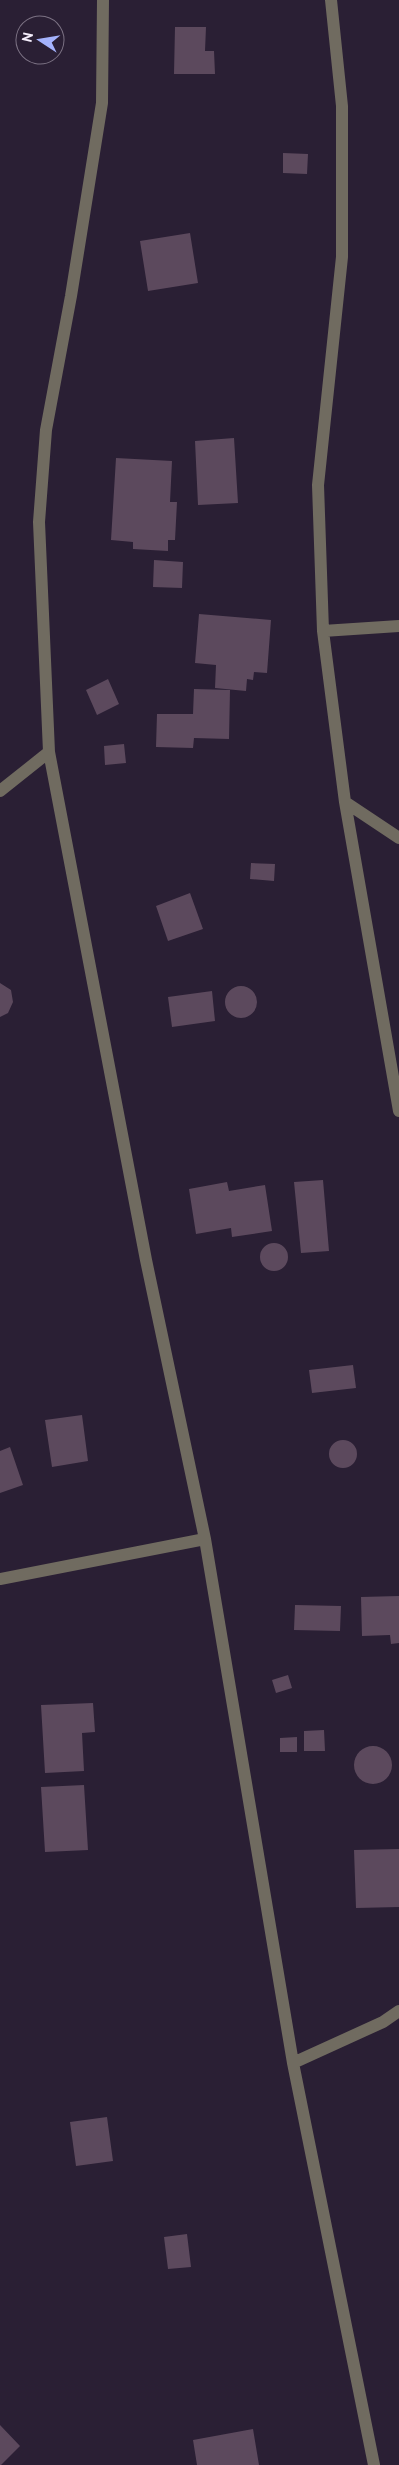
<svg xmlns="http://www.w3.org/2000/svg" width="399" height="2465" viewBox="0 0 399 2465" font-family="'PT Sans',sans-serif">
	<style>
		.building { fill: #5c495d }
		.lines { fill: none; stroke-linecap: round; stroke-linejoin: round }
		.minor { stroke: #706b60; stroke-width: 12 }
	</style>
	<rect width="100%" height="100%" fill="#2a1f34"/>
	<path class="building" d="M 175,27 L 206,27 L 205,51 L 214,51 L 215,74 L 174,74 Z
		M 283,153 L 308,154 L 307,174 L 283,173 Z
		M 190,233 L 198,283 L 148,291 L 140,241 Z
		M 234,438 L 238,503 L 198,505 L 195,441 Z
		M 116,458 L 172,461 L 170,502 L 177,502 L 175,540 L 168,540 L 168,551 L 133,549 L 133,542 L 111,540 Z
		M 154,560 L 183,562 L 182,588 L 153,587 Z
		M 199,614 L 271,620 L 267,673 L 254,672 L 253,680 L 247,679 L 246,691 L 215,688 L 216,665 L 195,663 Z
		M 108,679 L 119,704 L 97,715 L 86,690 Z
		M 194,689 L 230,690 L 229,739 L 194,738 L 193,748 L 156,747 L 157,714 L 193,714 Z
		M 124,744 L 126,763 L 105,765 L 104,746 Z
		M 251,863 L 275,864 L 274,881 L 250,879 Z
		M 190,893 L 203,929 L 168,941 L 156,906 Z
		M 0,983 L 11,990 L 13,1002 L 8,1013 L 0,1017 Z
		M225 1002a16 16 0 1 1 32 0a16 16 0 1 1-32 0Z
		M 212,991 L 215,1021 L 172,1027 L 168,997 Z
		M 323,1180 L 329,1251 L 301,1253 L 294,1182 Z
		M 227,1182 L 229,1191 L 265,1185 L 272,1231 L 232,1237 L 231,1228 L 196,1234 L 189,1189 Z
		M260 1257a14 14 0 1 1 28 0a14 14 0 1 1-28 0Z
		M 353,1365 L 356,1388 L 312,1393 L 309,1370 Z
		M 82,1415 L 88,1461 L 52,1467 L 45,1420 Z
		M329 1454a14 14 0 1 1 28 0a14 14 0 1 1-28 0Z
		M 10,1447 L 23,1485 L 0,1493 L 0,1451 Z
		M 399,1596 L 399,1643 L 391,1644 L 390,1635 L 362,1636 L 361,1597 Z
		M 295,1605 L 341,1606 L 340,1631 L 294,1630 Z
		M 288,1675 L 292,1688 L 276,1693 L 272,1680 Z
		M 93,1703 L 95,1732 L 82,1733 L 84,1771 L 45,1773 L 41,1705 Z
		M 324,1730 L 325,1751 L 304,1751 L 304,1731 Z
		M 297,1737 L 297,1752 L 280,1752 L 280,1738 Z
		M354 1765a19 19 0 1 1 38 0a19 19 0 1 1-38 0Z
		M 84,1785 L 88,1850 L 45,1852 L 41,1787 Z
		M 399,1849 L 399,1907 L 356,1908 L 354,1850 Z
		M 107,2117 L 113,2161 L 76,2166 L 70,2122 Z
		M 187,2234 L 191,2267 L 168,2269 L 164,2237 Z
		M 0,2425 L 20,2446 L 1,2465 L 0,2465 Z
		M 253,2429 L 259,2465 L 197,2465 L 193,2440 Z"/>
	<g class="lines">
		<path class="minor" d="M 103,0 L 102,103 L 71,296 L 46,430 L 39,522 L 49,752 L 146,1260 L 205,1539 L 293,2063 L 374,2465
			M 331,0 L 342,106 L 342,257 L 318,485 L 323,631 L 345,802 L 399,1111
			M 323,631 L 399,626
			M 0,791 L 49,752
			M 345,802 L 399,838
			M 0,1579 L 205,1539
			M 293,2063 L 383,2022 L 399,2011"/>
	</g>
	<g transform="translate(40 40) rotate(282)"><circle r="24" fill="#2a1f34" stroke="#7c7284"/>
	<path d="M0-4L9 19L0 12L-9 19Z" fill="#a4b2fc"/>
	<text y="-8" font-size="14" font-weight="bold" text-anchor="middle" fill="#f6effd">N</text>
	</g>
</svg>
